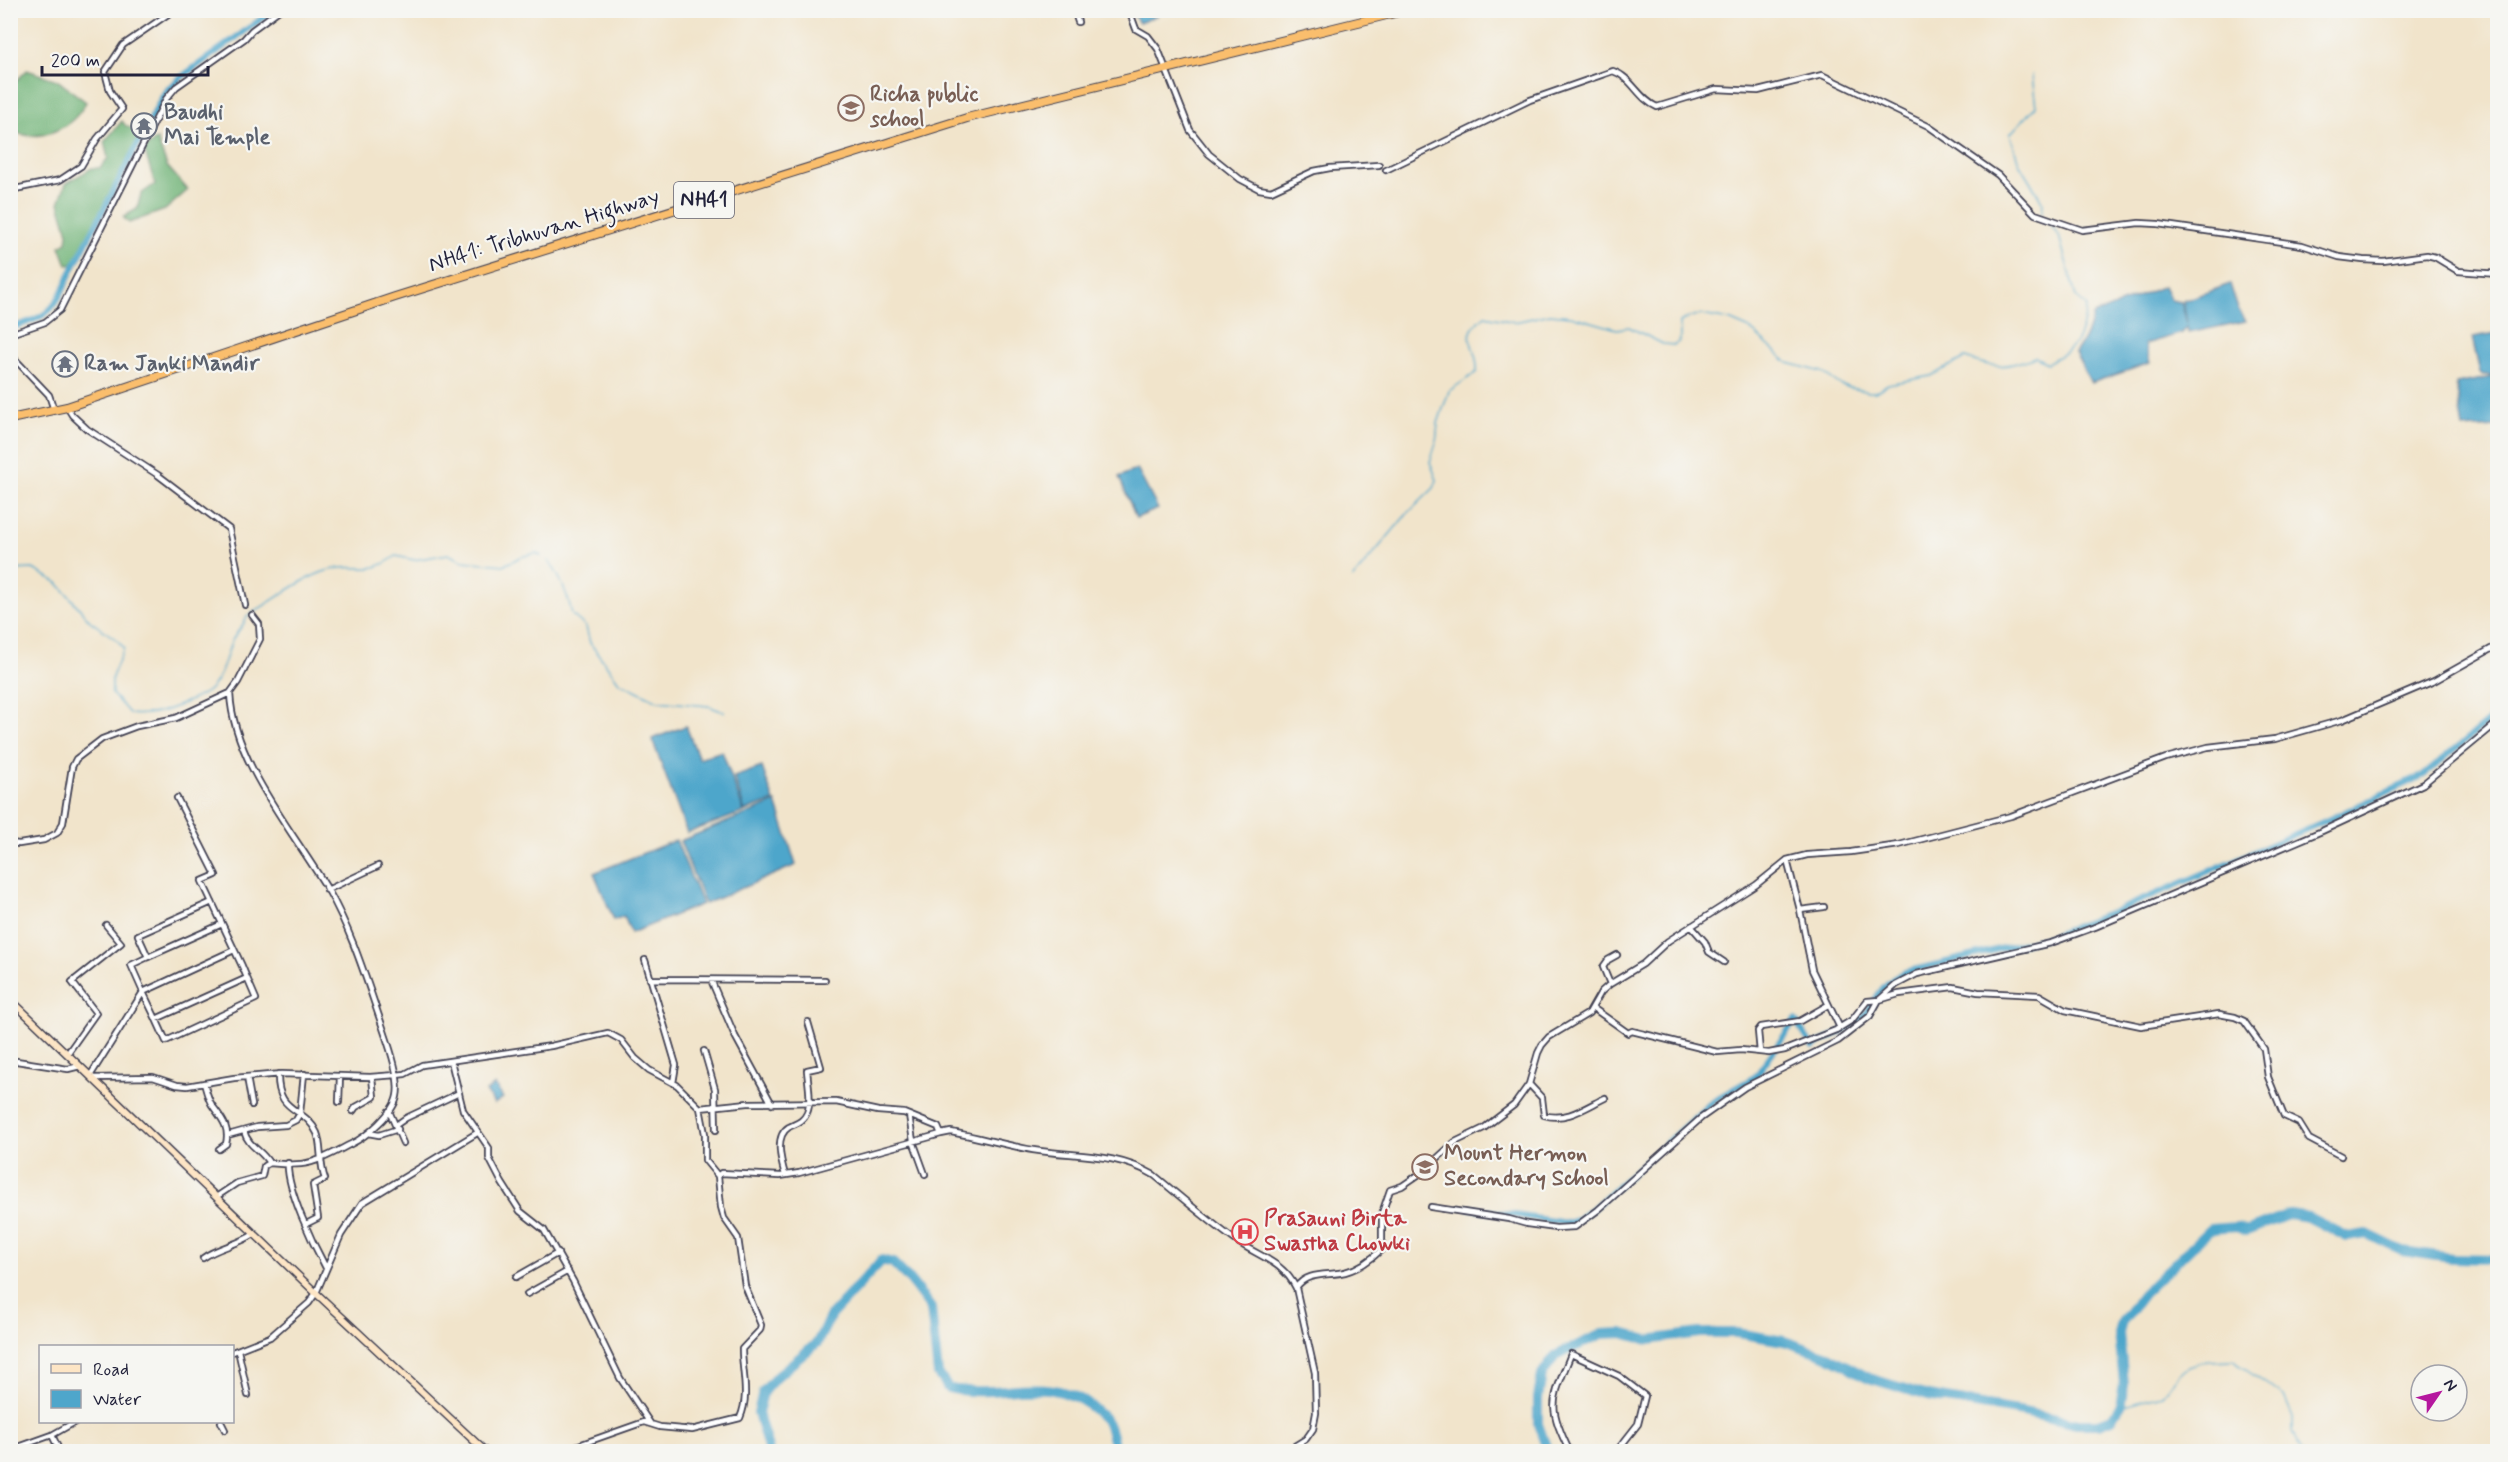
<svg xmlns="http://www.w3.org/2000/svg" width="2508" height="1462" viewBox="0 0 2508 1462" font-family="Mynerve,sans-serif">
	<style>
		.forest { fill: #6eb276; stroke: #486a58; stroke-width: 1.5 }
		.water { fill: #4ea6cb; stroke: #386483; stroke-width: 1.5 }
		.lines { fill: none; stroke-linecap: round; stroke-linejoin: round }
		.stream { stroke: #4ea6cb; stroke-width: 1.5 }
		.canal { stroke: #4ea6cb; stroke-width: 6 }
		.river { stroke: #4ea6cb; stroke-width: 10 }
		.minor-casing { stroke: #413f51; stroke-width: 8 }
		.secondary-casing { stroke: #413f51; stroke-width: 9 }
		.trunk-casing { stroke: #413f51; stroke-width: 10 }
		.minor { stroke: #fff; stroke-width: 4.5 }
		.secondary { stroke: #fde5c5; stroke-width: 6 }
		.trunk { stroke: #fabe6d; stroke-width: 8 }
		.labels { text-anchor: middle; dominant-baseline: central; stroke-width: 4.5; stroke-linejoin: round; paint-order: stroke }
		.shield { fill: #f6f6f2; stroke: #626272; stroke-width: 1.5 }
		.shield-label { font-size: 21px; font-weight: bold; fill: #22223b }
		.education-label { font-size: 22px; font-weight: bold; fill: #785e54; stroke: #f6f6f2; text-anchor: start }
		.worship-label { font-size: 22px; font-weight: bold; fill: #5b616d; stroke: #f6f6f2; text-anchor: start }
		.street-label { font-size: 22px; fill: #22223b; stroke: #f6f6f2 }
		.health-label { font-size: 22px; font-weight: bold; fill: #be3a42; stroke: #f6f6f2; text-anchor: start }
	</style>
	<rect width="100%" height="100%" fill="#f6f6f2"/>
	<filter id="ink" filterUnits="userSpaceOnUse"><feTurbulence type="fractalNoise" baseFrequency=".0167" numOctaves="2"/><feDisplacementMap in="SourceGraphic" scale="12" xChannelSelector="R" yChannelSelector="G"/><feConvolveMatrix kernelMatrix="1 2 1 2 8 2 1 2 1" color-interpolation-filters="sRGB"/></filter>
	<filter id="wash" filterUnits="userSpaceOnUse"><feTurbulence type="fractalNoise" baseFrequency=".008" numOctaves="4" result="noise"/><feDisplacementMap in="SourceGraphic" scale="24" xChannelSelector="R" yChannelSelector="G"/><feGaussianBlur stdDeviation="1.35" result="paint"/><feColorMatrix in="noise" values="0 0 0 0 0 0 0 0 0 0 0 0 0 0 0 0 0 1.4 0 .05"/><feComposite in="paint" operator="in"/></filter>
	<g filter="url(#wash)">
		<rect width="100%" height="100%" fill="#f1e4cb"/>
		<path class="forest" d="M 27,70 L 57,80 L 86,102 C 72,130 39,143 11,131 L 11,86 Z
			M 122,121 L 126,126 L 145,134 L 77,264 L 67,265 L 60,246 L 67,242 L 68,233 L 59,203 L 66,183 L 92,168 L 100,168 L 108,158 L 104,142 Z
			M 157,139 L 167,166 L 188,190 L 165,210 L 129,223 L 123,217 L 137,209 L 141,194 L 155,184 L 144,149 Z"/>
		<path class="water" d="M 1131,11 L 1159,11 L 1159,12 L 1157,16 L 1139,23 Z
			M 2230,284 L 2238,309 L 2246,321 L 2189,333 L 2187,327 L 2182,333 L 2145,344 L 2150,363 L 2091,383 L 2075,353 L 2086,336 L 2093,315 L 2164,286 L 2171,300 L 2181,302 L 2187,323 L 2183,301 Z
			M 2497,333 L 2497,375 L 2483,375 L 2480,373 L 2472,337 Z
			M 2497,376 L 2497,427 L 2463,429 L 2456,384 Z
			M 1137,469 L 1158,509 L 1136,518 L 1119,477 Z
			M 686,726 L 699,759 L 722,751 L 744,812 L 687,833 L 652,739 Z
			M 762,767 L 774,801 L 745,811 L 734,777 Z
			M 776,802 L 796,865 L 705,904 L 680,841 Z
			M 676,840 L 702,904 L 631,933 L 624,916 L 614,920 L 594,873 Z
			M 495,1085 L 503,1098 L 494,1104 L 486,1091 Z"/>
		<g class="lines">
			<path class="stream" d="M 2032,75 L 2036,106 L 2010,134 L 2019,163 L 2043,203 L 2042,213
				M 548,560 C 559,574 569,597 572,615 L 586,627 L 590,643 L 619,682 L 658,701 L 708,706 L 724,712
				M 10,570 L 33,569 L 58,583 L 90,621 L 117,640 L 124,648 L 112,677 L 112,694 L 130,714 C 153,717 172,709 193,699 C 198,696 205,694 209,690 C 222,678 225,659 231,643 C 235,632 244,627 247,616 C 274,601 299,579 329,570 C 358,561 364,579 396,556 L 414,560 L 448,554 L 463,561 L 504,565 L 521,557 L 536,553 L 541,556
				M 1353,578 L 1406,515 L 1434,488 L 1437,480 L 1430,462 L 1436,443 L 1438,423 L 1449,391 L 1477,372 C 1479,345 1456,337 1485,316 L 1515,322 L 1550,314 L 1571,316 L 1617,329 L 1629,327 L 1663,344 L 1674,345 L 1680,341 L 1680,322 L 1689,317 L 1702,315 L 1729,320 L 1750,329 L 1788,363 L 1822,372 L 1842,386 L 1869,392 L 1875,392 L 1888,384 L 1931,376 L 1965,358 C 1995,369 2006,368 2035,357 L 2047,363 C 2080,345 2079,343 2087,307 L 2076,297 L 2059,236 L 2047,220
				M 2120,1406 L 2162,1395 L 2180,1373 L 2188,1367 L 2207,1361 L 2234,1360 L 2240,1366 L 2284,1396 L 2293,1417 L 2293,1431 L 2302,1452"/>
			<path class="canal" d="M 241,34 L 273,10
				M 10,328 C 50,316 54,311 70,274 L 165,92 L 180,78 L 238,36
				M 1469,1208 L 1567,1223 L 1576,1220 L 1591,1210 L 1714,1100 L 1756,1076 L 1795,1020 L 1813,1047 C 1827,1038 1846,1031 1859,1020 C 1879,1003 1874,987 1905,972 L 2049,937 L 2121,909 L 2323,822 L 2424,775 L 2498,713"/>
			<path class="river" d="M 769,1452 L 758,1413 L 763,1392 L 777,1376 L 817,1343 L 831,1315 L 882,1260 L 893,1263 L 910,1280 L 931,1308 L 938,1374 L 948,1388 C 999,1401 1051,1369 1096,1411 C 1100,1415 1106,1419 1108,1424 C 1112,1432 1113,1443 1116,1452
				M 1548,1452 L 1538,1424 L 1538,1398 L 1542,1375 L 1555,1356 L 1602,1334 L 1622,1333 L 1648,1340 L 1699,1333 L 1737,1333 L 1784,1341 L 1828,1356 L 1869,1378 L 1928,1396 L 2023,1412 L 2078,1424 L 2099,1424 L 2112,1419 L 2120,1406 L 2124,1384 L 2119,1333 L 2122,1322 L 2143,1294 L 2210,1229 L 2237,1227 L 2246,1231 L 2290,1214 L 2308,1217 L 2347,1237 L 2367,1234 L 2402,1251 L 2452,1258 L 2498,1259"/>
		</g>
	</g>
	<g filter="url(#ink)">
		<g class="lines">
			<g class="minor-casing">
				<path id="minor" d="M 1074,10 L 1078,22
					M 1129,10 L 1136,29 L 1148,36 L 1158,49 L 1190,130 L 1209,154 L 1240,179 L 1259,189 L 1271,191 L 1314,171 L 1330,168 L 1379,165
					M 1386,170 L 1530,100 L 1613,71 C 1632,77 1638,99 1657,107 L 1716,89 L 1758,91 L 1822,75 L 1928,126 L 1998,175 L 2035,214 L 2082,230 L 2139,223 L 2158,224 L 2302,245 L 2339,257 L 2363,260 L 2383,261 L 2427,255 L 2435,257 L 2458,271 L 2498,274
					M 10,190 L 60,180 L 81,166 L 97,139 L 122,109 L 110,91 L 105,72 L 123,45 L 174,10
					M 10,334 L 45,322 L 60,310 L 166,99 L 176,87 L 244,39 L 252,30 L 279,10
					M 10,354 L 49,395 L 54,410
					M 67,407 L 72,415 L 87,429 L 158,475 L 229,529 L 245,605
					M 230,693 C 233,762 293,831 328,890 C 352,932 366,979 382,1025 C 388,1043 401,1078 397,1096 C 394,1113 366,1137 351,1144 C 335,1152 319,1162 301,1164 C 291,1165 279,1164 269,1163 C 262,1150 248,1147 244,1131
					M 177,798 L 216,875 L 202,881 L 242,966 L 247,978 L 156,1019 L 143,992 L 234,950
					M 10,843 L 19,844 L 44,840 L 57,833 L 63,823 L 72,767 L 76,759 L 102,739 L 137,726 L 176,718 L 230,693 L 238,682 L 260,639 L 259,624 L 252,615
					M 1787,860 L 1800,910 L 1812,970 L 1840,1028
					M 327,890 L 378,866
					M 212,902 L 138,935 L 148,957 L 222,924
					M 1800,910 L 1824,907
					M 1691,926 L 1705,942 L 1709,952 L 1724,962
					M 645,960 L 676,1065 L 673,1083
					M 650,979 L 825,980
					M 711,980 L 735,1036 L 772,1104
					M 1610,984 L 1603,967 L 1608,960 L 1617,955
					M 1593,1008 L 1628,1033 L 1632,1031 L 1717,1052 L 1741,1050 L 1769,1053 L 1785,1050 L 1836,1030 L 1852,1020 L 1867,1001 L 1879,1000 L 1899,994 L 1953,987 L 1978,992 L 2039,995 L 2065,1010 L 2141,1026 L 2219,1014 L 2235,1017 L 2244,1021 L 2264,1049 L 2268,1077 L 2284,1116 L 2299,1123 L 2309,1139 L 2341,1156
					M 156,1019 L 166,1041 L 256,999 L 247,978
					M 704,1051 L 715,1089 L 716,1130
					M 1760,1052 L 1758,1031 L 1761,1027 L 1800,1021 L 1828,1005
					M 67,1054 L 96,1013 L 72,982 L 121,943 L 106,925
					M 10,1060 L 68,1069 L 80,1066
					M 451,1061 L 463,1110 L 489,1148 L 489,1158 L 502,1183 L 520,1211 L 544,1230 L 573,1281 L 620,1378 L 650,1423
					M 278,1074 C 277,1115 304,1105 317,1133 C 322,1145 319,1164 325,1179 L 313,1185 L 318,1218 L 306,1224
					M 90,1076 L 143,992 L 131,965 L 148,957
					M 247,1077 L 252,1105
					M 93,1078 L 153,1077 L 177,1085 L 187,1086 L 234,1078 L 281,1074 L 370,1077 L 396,1075 L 405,1074 L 422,1065 L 551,1046 L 608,1033 L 621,1040 L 635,1058 L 649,1070 L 677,1085 L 700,1108 L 705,1134 L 705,1160 L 718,1176 L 721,1207 L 724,1218 L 738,1238 L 745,1286 L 761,1325 L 760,1330 L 742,1349 C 742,1373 750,1395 740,1418 L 692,1430 L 660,1427 L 644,1422 L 576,1446 L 571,1452
					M 204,1083 C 206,1090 208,1099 212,1105 C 222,1119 230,1127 226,1144 L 219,1149
					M 1529,1084 L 1542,1098 L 1544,1115 C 1566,1122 1586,1107 1605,1098
					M 339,1102 L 340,1076
					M 700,1108 L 748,1103 L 836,1102 L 878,1111 L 904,1113 L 938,1127 L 941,1134 L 951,1132 C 978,1137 1005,1145 1033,1150 C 1075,1157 1115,1152 1154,1175 C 1181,1197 1207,1220 1235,1240 C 1257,1256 1283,1261 1296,1288 L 1315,1373 L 1316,1413 L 1313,1429 L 1306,1439 L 1285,1452
					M 353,1111 L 356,1107 L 374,1097 L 372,1077
					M 389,1111 L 403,1143
					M 909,1115 L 913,1141 L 925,1174
					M 396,1125 L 406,1118 L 459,1093
					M 368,1133 L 379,1135 L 398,1129
					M 228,1135 L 257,1127 L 286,1125 L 296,1120 L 300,1113 L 304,1074
					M 288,1163 C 286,1188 313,1244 326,1268
					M 785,1175 C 781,1161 774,1136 789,1127 C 797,1123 803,1122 807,1113 C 812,1101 808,1083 807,1070 L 821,1067 L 808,1022
					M 718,1176 L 721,1173 L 780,1176 L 799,1173 L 941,1134
					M 216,1197 L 237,1183 L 262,1176 L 264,1166 L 269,1163
					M 1431,1207 L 1509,1219 L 1527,1224 L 1556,1228 L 1575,1227 L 1598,1210 L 1701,1118 L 1745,1087 L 1838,1041 L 1870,1016 L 1879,1000 L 1896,985 L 1917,974 L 2051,943 L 2095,927 L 2322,831 L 2423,784 L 2498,722
					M 203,1258 C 218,1247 238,1245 254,1234
					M 516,1277 L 558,1253
					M 1296,1288 C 1306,1271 1329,1276 1345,1272 C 1360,1268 1371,1260 1382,1249 L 1382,1213 L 1390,1190 L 1402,1186 L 1421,1173 L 1455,1142 L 1484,1128 L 1514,1105 L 1529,1084 L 1538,1053 L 1542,1045 L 1549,1037 L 1589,1013 L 1601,992 L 1610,984 L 1643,964 L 1668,941 L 1756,885 L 1787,860 L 1807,855 L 1851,852 L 1899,845 L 2011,816 L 2166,758 L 2208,747 L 2275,739 L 2342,720 L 2434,681 L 2498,645
					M 527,1294 L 568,1271
					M 238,1350 L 248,1395
					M 232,1352 L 270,1337 L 309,1303 L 316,1293 L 341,1235 L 362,1203 L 477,1133
					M 221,1422 L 225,1430
					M 52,1435 L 60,1452
					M 10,1450 L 52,1435 L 75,1422
					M 1570,1452 C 1546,1404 1552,1402 1571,1354 L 1619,1376 L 1645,1396 L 1638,1424 L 1616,1452"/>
			</g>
			<g class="secondary-casing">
				<path id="secondary" d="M 10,999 L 316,1293 L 486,1452"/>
			</g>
			<g class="trunk-casing">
				<path id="trunk" d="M 10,419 L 67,407 L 395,297 L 967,118 L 1407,10"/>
			</g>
			<use href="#minor" class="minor"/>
			<use href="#secondary" class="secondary"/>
			<use href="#trunk" class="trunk"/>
		</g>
	</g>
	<defs>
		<g id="school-ring" transform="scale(1.35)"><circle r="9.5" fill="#f6f6f2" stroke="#8d6e63" stroke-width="1.5"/><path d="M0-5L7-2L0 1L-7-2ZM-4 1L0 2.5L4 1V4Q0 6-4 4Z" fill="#8d6e63"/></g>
		<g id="temple-ring" transform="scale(1.35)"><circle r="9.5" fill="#f6f6f2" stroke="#6b7280" stroke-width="1.5"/><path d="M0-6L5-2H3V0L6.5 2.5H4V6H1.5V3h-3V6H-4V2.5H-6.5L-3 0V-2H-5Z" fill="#6b7280"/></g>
		<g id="hospital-ring" transform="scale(1.35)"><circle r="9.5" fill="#f6f6f2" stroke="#e0444e" stroke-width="1.5"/><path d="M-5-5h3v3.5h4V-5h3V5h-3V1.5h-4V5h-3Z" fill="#e0444e"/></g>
	</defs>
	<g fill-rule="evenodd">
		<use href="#school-ring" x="851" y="108"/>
		<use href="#temple-ring" x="144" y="126"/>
		<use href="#temple-ring" x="65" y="364"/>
		<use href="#school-ring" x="1425" y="1167"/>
		<use href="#hospital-ring" x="1245" y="1232"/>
	</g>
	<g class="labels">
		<rect class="shield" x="674" y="182" width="60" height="36" rx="4.5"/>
		<g class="shield-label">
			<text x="704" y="200">NH41</text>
		</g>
		<g class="education-label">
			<text x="870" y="95">Richa public<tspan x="870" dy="25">school</tspan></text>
			<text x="1444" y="1154">Mount Hermon<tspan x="1444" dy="25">Secondary School</tspan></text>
		</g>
		<g class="worship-label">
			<text x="164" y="113">Baudhi<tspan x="164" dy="25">Mai Temple</tspan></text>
			<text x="84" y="364">Ram Janki Mandir</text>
		</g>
		<g class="street-label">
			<text transform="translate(544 231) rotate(-17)">NH41: Tribhuvan Highway</text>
		</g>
		<g class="health-label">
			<text x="1264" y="1219">Prasauni Birta<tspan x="1264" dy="25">Swastha Chowki</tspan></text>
		</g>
	</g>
	<rect width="2508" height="1462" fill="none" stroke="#f6f6f2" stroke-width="36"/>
	<rect x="39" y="1345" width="195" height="78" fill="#f6f6f2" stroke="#a1a1a9" stroke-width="1.5"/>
	<rect x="51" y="1364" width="30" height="9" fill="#fde5c5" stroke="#a1a1a9" stroke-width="1.5"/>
	<text x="93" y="1375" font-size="18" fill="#22223b">Road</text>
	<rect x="51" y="1390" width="30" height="18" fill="#4ea6cb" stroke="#a1a1a9" stroke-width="1.5"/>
	<text x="93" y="1405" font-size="18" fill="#22223b">Water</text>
	<g transform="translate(2439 1393) rotate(55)"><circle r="28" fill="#f6f6f2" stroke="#a1a1a9" stroke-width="1.5"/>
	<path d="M0-4.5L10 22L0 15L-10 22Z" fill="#b5179e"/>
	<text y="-9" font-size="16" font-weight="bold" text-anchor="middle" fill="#22223b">N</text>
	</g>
	<path d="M42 66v9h166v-9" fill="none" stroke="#22223b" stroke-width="3"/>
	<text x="51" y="66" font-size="18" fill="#22223b" stroke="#f6f6f2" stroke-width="4.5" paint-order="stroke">200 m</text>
</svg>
